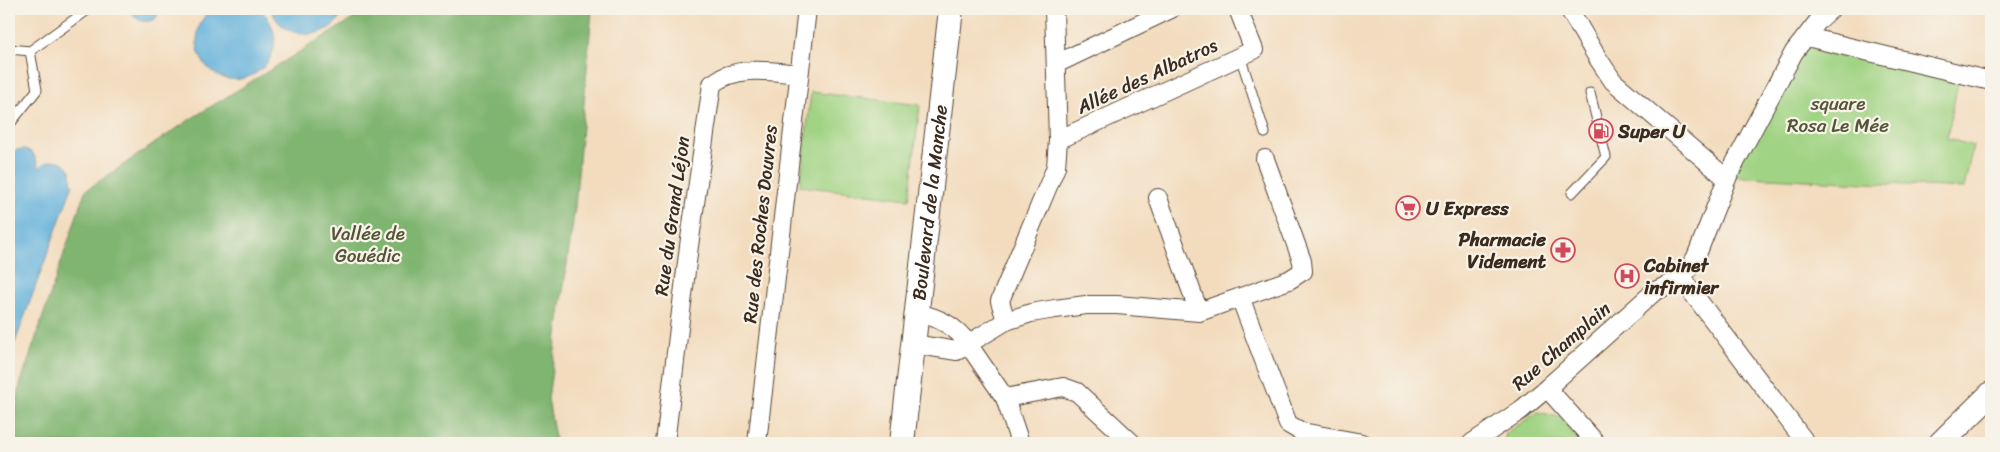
<svg xmlns="http://www.w3.org/2000/svg" width="2000" height="452" viewBox="0 0 2000 452" font-family="Sriracha,sans-serif">
	<style>
		.green { fill: #a0d383; stroke: #6e7e50 }
		.forest { fill: #80b571; stroke: #5e7048 }
		.water { fill: #62b1dc; stroke: #4e6e7d }
		.lines { fill: none; stroke-linecap: round; stroke-linejoin: round }
		.lane-casing { stroke: #574536; stroke-width: 11 }
		.street-casing { stroke: #574536; stroke-width: 20 }
		.secondary-casing { stroke: #574536; stroke-width: 26 }
		.lane { stroke: #fff; stroke-width: 9 }
		.street { stroke: #fff; stroke-width: 18 }
		.secondary { stroke: #fff; stroke-width: 24 }
		.labels { text-anchor: middle; dominant-baseline: central; stroke-width: 4.5; stroke-linejoin: round; paint-order: stroke }
		.street-label { font-size: 19px; fill: #3b2a1e; stroke: #f7f3e8 }
		.park-label { font-size: 19px; fill: #545437; stroke: #f7f3e8 }
		.poi-label { font-size: 19px; font-weight: bold; fill: #3b2a1e; stroke: #f7f3e8; text-anchor: start }
	</style>
	<rect width="100%" height="100%" fill="#f7f3e8"/>
	<filter id="ink" filterUnits="userSpaceOnUse"><feTurbulence type="fractalNoise" baseFrequency=".02" numOctaves="2"/><feDisplacementMap in="SourceGraphic" scale="10" xChannelSelector="R" yChannelSelector="G"/><feConvolveMatrix kernelMatrix="1 2 1 2 8 2 1 2 1" color-interpolation-filters="sRGB"/></filter>
	<filter id="wash" filterUnits="userSpaceOnUse"><feTurbulence type="fractalNoise" baseFrequency=".0096" numOctaves="4" result="noise"/><feDisplacementMap in="SourceGraphic" scale="20" xChannelSelector="R" yChannelSelector="G"/><feGaussianBlur stdDeviation="1.12" result="paint"/><feColorMatrix in="noise" values="0 0 0 0 0 0 0 0 0 0 0 0 0 0 0 0 0 1.4 0 .05"/><feComposite in="paint" operator="in"/></filter>
	<g filter="url(#wash)">
		<rect width="100%" height="100%" fill="#f3dcbe"/>
		<path class="green" d="M 1807,37 L 1960,73 L 1947,138 L 1973,146 L 1964,188 L 1728,176 Z
			M 811,92 L 920,105 L 909,199 L 800,186 Z
			M 1538,412 L 1560,417 L 1581,443 L 1504,443 L 1506,433 Z"/>
		<path class="forest" d="M 369,9 L 594,9 L 592,10 L 575,207 L 548,399 L 556,443 L 10,443 L 20,385 L 85,191 L 189,120 Z"/>
		<path class="water" d="M 131,9 L 161,9 L 155,19 C 144,24 135,21 131,9 Z
			M 212,9 L 260,9 C 305,54 236,107 204,63 C 200,57 197,50 197,42 C 197,29 201,17 212,9 Z
			M 271,9 L 344,9 C 333,42 282,43 271,9 Z
			M 25,149 L 33,153 L 40,168 C 50,154 76,160 71,184 L 73,184 L 9,359 L 9,154 L 17,150 Z"/>
	</g>
	<g filter="url(#ink)">
		<g class="lines">
			<g class="lane-casing">
				<path id="lane" d="M 9,49 L 30,51 L 89,9
					M 1240,56 L 1265,133
					M 9,125 L 37,90 L 30,51
					M 1572,193 L 1606,157 L 1590,93"/>
			</g>
			<g class="street-casing">
				<path id="street" d="M 1569,9 L 1597,57 L 1613,81 L 1727,179
					M 1807,37 L 1991,81
					M 1056,64 L 1171,9
					M 1058,140 L 1254,50 L 1238,9
					M 1158,198 L 1199,312
					M 1682,279 L 1806,443
					M 1240,297 L 1288,424 L 1302,432 L 1362,443
					M 1006,321 L 1000,301 L 1004,291 L 1056,167 L 1058,140 L 1054,9
					M 913,344 L 957,351 L 968,344 C 956,326 938,317 917,313
					M 1547,388 L 1596,443
					M 1005,398 L 1063,387 L 1077,392 L 1132,443
					M 665,443 L 689,246 L 712,84 C 737,65 769,71 798,74
					M 757,443 L 807,9
					M 1020,443 L 1005,398 L 968,344 L 1006,321 L 1031,313 L 1055,309 L 1086,305 L 1117,305 L 1199,312 L 1289,280 L 1303,271 L 1302,261 L 1265,159
					M 1472,443 L 1521,410 L 1547,388 L 1655,291 L 1682,279 L 1696,257 L 1728,176 L 1794,52 L 1819,20 L 1831,9"/>
			</g>
			<g class="secondary-casing">
				<g id="secondary">
					<path id="s1" d="M 902,443 L 951,9"/>
					<path d="M 1941,443 L 1991,394"/>
				</g>
			</g>
			<use href="#lane" class="lane"/>
			<use href="#street" class="street"/>
			<use href="#secondary" class="secondary"/>
		</g>
	</g>
	<defs>
		<g id="fuel-ring" transform="scale(1.25)"><circle r="9.5" fill="#f7f3e8" stroke="#d1495b" stroke-width="1.5"/><path d="M-5.5-6h7V0h2V4h1.3V-2.5L3-4.5l.8-.8L6-3V5H2.5V1h-1V6h-7ZM-4.2-4.7v3.2H.2V-4.7Z" fill="#d1495b"/></g>
		<g id="supermarket-ring" transform="scale(1.25)"><circle r="9.5" fill="#f7f3e8" stroke="#d1495b" stroke-width="1.5"/><path d="M-6-5.5h2.5l.6 2H6L4.5 2H-2.5L-4.4-4H-6ZM-1.5 3.2a1.3 1.3 0 1 0 .1 0ZM3 3.2a1.3 1.3 0 1 0 .1 0Z" fill="#d1495b"/></g>
		<g id="pharmacy-ring" transform="scale(1.25)"><circle r="9.5" fill="#f7f3e8" stroke="#d1495b" stroke-width="1.5"/><path d="M-2-6h4v4h4v4h-4v4h-4v-4h-4v-4h4Z" fill="#d1495b"/></g>
		<g id="hospital-ring" transform="scale(1.25)"><circle r="9.5" fill="#f7f3e8" stroke="#d1495b" stroke-width="1.5"/><path d="M-5-5h3v3.5h4V-5h3V5h-3V1.5h-4V5h-3Z" fill="#d1495b"/></g>
	</defs>
	<g fill-rule="evenodd">
		<use href="#fuel-ring" x="1601" y="131"/>
		<use href="#supermarket-ring" x="1408" y="208"/>
		<use href="#pharmacy-ring" x="1563" y="250"/>
		<use href="#hospital-ring" x="1627" y="276"/>
	</g>
	<g class="labels">
		<g class="street-label">
			<text transform="translate(1147 76) rotate(-25)">Allée des Albatros</text>
			<text stroke="none"><textPath href="#s1" startOffset="242">Boulevard de la Manche</textPath></text>
			<text transform="translate(672 216) rotate(-82)">Rue du Grand Léjon</text>
			<text transform="translate(760 224) rotate(-84)">Rue des Roches Douvres</text>
			<text transform="translate(1561 346) rotate(-41)">Rue Champlain</text>
		</g>
		<g class="park-label">
			<text x="1838" y="103">square<tspan x="1838" dy="22">Rosa Le Mée</tspan></text>
			<text x="368" y="233">Vallée de<tspan x="368" dy="22">Gouédic</tspan></text>
		</g>
		<g class="poi-label">
			<text x="1618" y="131">Super U</text>
			<text x="1426" y="208">U Express</text>
			<text x="1546" y="239" text-anchor="end">Pharmacie<tspan x="1546" dy="22">Videment</tspan></text>
			<text x="1644" y="265">Cabinet<tspan x="1644" dy="22">infirmier</tspan></text>
		</g>
	</g>
	<rect width="2000" height="452" fill="none" stroke="#f7f3e8" stroke-width="30"/>
</svg>
